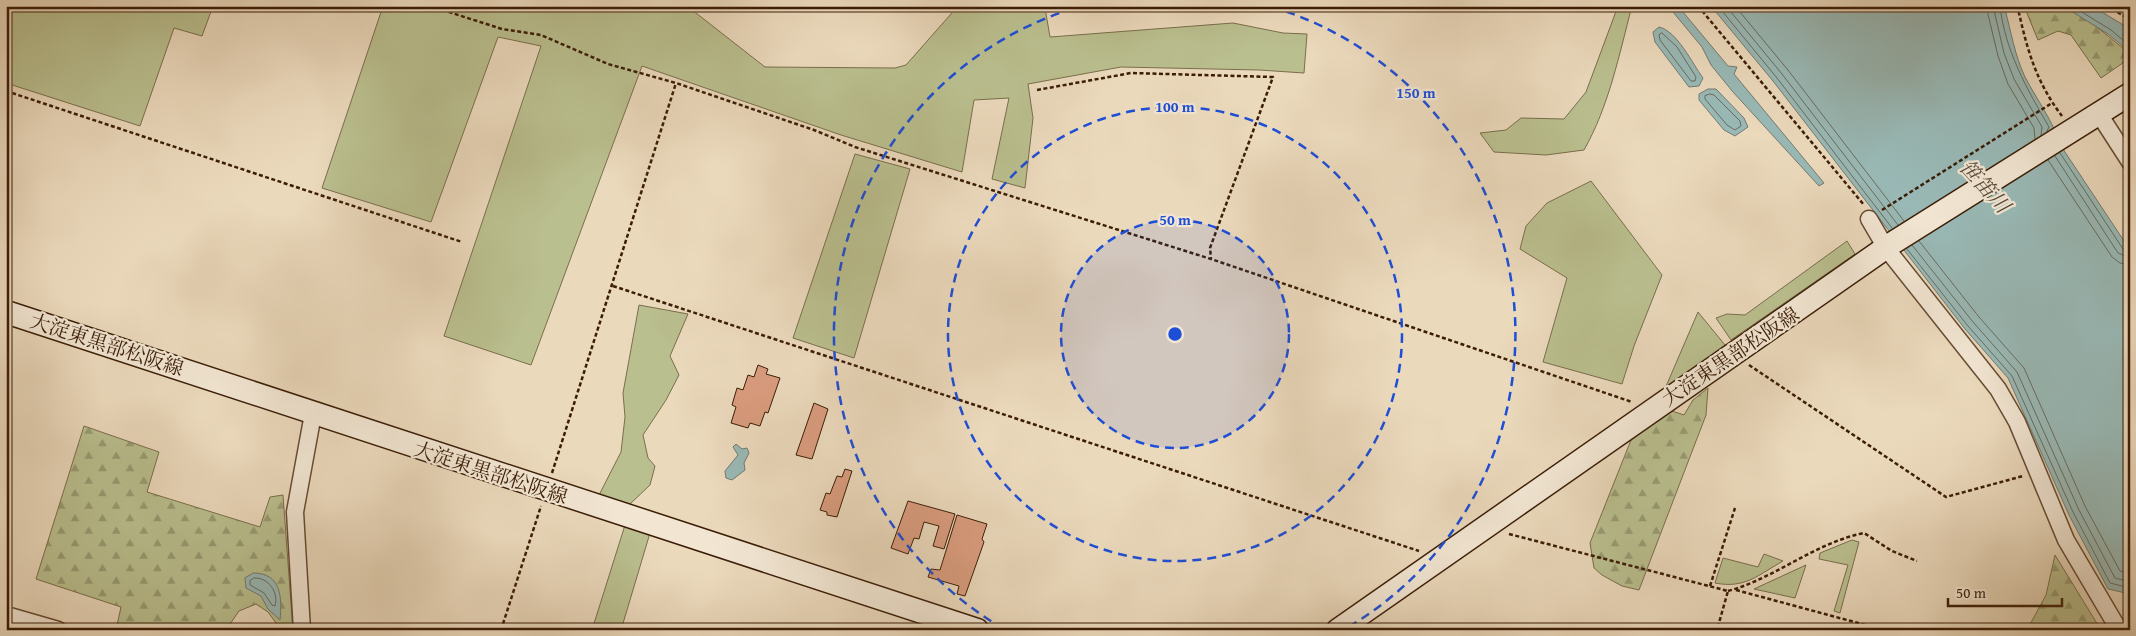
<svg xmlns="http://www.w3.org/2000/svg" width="2136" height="636" viewBox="0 0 2136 636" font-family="'Gentium Book Plus','Noto Serif JP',serif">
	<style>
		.grass { fill: #babf8f; stroke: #7a6e4b }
		.forest { fill: url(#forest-firs); stroke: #7a6e4b }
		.water { fill: #99b9b6; stroke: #737b70 }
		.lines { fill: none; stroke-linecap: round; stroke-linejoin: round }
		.shore { stroke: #6a6b5e; stroke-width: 1 }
		.building { fill: #d99c7e; stroke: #3b1d07 }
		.minor-casing { stroke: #674c34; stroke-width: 19 }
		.secondary-casing { stroke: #3b1d07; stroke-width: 25 }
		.path { stroke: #3b1d07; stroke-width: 2.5; stroke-dasharray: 4 2.5; stroke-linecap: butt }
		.minor { stroke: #f2e6d3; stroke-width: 16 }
		.secondary { stroke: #f2e6d3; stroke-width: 22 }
		.ring { fill: none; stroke: #1d4ed8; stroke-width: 2.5; stroke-dasharray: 9 6 }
		.labels { text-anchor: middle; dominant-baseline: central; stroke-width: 4.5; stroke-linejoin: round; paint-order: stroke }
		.street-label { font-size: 20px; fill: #3b1d07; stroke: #f2e6d3 }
		.water-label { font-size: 21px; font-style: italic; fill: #574c3c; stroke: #f2e6d3 }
		.centre { fill: #1d4ed8; stroke: #f2e6d3; stroke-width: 2.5 }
		.ring-label { font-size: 15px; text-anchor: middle; font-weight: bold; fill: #1d4ed8; stroke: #f2e6d3; stroke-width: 4.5; stroke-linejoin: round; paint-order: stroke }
	</style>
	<defs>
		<pattern id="forest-firs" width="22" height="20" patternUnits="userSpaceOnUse" patternTransform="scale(1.25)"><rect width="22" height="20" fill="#babf8f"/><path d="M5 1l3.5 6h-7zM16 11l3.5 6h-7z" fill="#989b73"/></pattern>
	</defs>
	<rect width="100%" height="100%" fill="#ebd9bc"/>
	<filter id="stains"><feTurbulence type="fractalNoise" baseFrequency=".004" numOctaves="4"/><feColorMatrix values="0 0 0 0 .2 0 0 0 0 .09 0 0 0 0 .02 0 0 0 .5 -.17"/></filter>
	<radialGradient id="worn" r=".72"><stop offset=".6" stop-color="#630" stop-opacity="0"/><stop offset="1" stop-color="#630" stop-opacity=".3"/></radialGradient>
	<path class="grass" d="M 6,6 L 213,6 L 202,36 L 174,28 L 140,126 L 6,83 Z
		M 383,6 L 687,6 L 765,67 L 895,68 L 906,65 L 958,6 L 1053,6 L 1045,8 L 1050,37 L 1233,23 L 1283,33 L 1307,34 L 1304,73 L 1259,70 L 1121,67 L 1028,84 L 1033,118 L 1025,188 L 992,179 L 1009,98 L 974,100 L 962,172 L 841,135 L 642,66 L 531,365 L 444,336 L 541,46 L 498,37 L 431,222 L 322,188 Z
		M 1618,6 L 1632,6 C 1619,55 1609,106 1584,150 L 1546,155 L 1494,152 L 1480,133 L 1506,130 L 1521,118 L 1564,119 L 1586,92 Z
		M 855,154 L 910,169 L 854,358 L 793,338 Z
		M 1591,181 L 1662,275 L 1634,346 L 1622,384 L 1543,362 L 1567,278 L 1520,249 L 1526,226 L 1547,203 Z
		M 1847,241 L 1855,254 L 1731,340 L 1716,318 L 1727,314 L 1745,315 Z
		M 639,305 L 688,314 L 670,356 L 679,375 L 666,400 L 643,435 L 648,458 L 655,466 L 650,485 L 630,504 L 623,505 L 598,497 L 621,452 L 625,417 L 623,393 Z
		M 1698,312 L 1725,345 L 1664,391 Z
		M 625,525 L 650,533 L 621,630 L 592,630 Z
		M 1852,540 L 1859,542 L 1840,613 L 1834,611 L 1848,565 L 1819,559 L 1820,553 Z
		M 1764,554 L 1783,561 C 1758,575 1745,589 1715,583 L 1723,558 L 1758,567 Z
		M 1806,565 L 1795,598 L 1754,589 Z"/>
	<path class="forest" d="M 2024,6 L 2060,6 L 2086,18 L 2130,54 L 2130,58 L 2101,78 L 2071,35 L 2058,31 L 2038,40 Z
		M 1708,388 L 1706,415 L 1639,590 L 1622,586 L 1602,575 L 1594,568 L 1590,543 L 1631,440 L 1669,410 L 1684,415 L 1693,400 Z
		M 84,426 L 159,452 L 147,492 L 260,527 L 270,497 L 283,495 L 293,630 L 281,630 L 268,612 L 256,604 L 239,611 L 226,630 L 116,630 L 121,607 L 36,579 Z
		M 2055,555 L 2101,630 L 2027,630 L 2046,595 Z"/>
	<path class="water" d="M 1668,6 L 1678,6 L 1728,66 L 1737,67 L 1734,74 L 1824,183 L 1819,186 L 1733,92 L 1711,65 L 1702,47 Z
		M 1711,6 L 2003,6 L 2005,9 C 2011,32 2015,56 2025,77 C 2037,100 2053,121 2061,146 L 2130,250 L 2130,594 L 2108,589 L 2069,515 L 2008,378 L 1965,329 L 1773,81 Z
		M 2063,6 L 2092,6 L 2130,29 L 2130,52 L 2108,34 Z
		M 1659,27 C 1677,31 1692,63 1703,78 L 1699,86 L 1689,87 L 1655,42 L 1653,32 Z
		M 1708,89 L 1716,89 L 1744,118 L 1748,127 L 1735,136 L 1724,130 L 1699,100 L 1699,94 Z
		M 736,444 L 742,449 L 747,448 L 749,453 L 744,463 L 745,470 L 732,480 L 726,478 L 725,471 L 738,455 L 733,447 Z
		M 253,573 C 282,573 282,598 280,620 L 268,609 L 261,596 L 246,588 L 245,578 Z"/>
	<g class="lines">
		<path class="shore" d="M 1718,6 L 1777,78 L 1892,228
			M 1726,6 L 1782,74 L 1898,225
			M 1735,6 L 1788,70 L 1904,221
			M 1986,6 L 1998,56 L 2008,84 L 2034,128 L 2035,139
			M 1993,6 L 2004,53 L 2014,79 L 2042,127 L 2041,135
			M 2000,6 C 2005,51 2027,89 2049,127 L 2047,131
			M 2072,6 L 2111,30 L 2130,46
			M 1662,33 L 1677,47 L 1696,77 L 1695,81 L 1691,81 L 1660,40 L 1659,35 Z
			M 1710,94 L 1714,95 L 1740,121 L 1741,126 L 1735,130 L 1727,125 L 1705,99 L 1705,96 Z
			M 2060,153 L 2123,249 L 2130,252
			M 2055,156 L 2118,253 L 2130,258
			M 2048,160 L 2112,257 L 2120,263 L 2130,265
			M 1919,241 L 1979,317 L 2024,368 L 2085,506 L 2120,571 L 2130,574
			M 1912,245 L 1973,322 L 2017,372 L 2079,510 L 2115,578 L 2130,582
			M 1907,249 L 1968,326 L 2012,376 L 2073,512 L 2110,583 L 2130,588
			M 254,578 C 268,577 279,592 275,606 L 272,605 L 264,593 L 250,585 L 250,581 Z"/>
	</g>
	<path class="building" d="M 758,365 L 768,369 L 766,374 L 780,378 L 768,413 L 765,412 L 760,426 L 750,423 L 748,428 L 731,423 L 736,407 L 732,405 L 737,388 L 743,390 L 748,375 L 754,377 Z
		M 814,403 L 828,409 L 812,459 L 796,455 Z
		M 845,469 L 852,471 L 837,517 L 827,515 L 827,512 L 820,510 L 826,493 L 830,494 L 837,476 L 842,477 Z
		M 908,501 L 955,514 L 944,549 L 933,546 L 939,526 L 924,522 L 919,539 L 914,538 L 908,554 L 891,548 Z
		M 957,515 L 987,524 L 982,539 L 984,542 L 965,596 L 957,594 L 959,586 L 928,577 L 931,569 L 940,570 Z"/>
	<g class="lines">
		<g class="minor-casing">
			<path id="minor" d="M 2099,114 L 2130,162
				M 1869,219 L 1886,248 L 1998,389 L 2017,422 L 2066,540 L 2119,630
				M 6,615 L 58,630
				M 302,630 L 295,512 L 313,414"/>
		</g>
		<g class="secondary-casing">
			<path id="secondary" d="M 6,312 L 977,630
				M 1338,630 L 1891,244 L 2130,94"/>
		</g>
		<path class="path" d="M 430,6 L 502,29 L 541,35 L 608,64 L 676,83 L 814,130 L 855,147 L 1211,259 L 1632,402
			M 1698,6 L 1864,205
			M 2015,6 L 2019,13 C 2028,53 2037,83 2062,116
			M 2106,6 L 2130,19
			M 1037,90 L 1131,73 L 1273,77 L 1210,248 L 1211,259
			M 6,91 L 462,242
			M 1882,210 L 2052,103
			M 613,286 L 1419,551
			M 1749,365 L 1946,497 L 2023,476
			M 552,473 L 676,83
			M 1509,534 L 1728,591 L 1717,630
			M 1710,586 L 1735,508
			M 1736,590 L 1884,630
			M 1728,591 C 1776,578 1814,543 1864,533 L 1892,551 L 1917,561
			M 501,630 L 541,506"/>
		<use href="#minor" class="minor"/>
		<use href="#secondary" class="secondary"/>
	</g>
	<circle cx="1175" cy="334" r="114" fill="#1d4ed8" fill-opacity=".12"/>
	<g class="ring">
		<circle cx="1175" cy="334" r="114"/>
		<circle cx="1175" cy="334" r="227"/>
		<path d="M1004 629A341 341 0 0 1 1078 7M1272 7A341 341 0 0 1 1345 629"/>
	</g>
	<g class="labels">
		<g class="street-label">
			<text transform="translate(107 344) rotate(18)">大淀東黒部松阪線</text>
			<text transform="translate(1730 356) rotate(-34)">大淀東黒部松阪線</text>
			<text transform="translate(491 472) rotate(18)">大淀東黒部松阪線</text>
		</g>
		<g class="water-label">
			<text transform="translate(1985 186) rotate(48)">笹笛川</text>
		</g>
	</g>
	<circle cx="1175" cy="334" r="8" class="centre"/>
	<g class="ring-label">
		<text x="1416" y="98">150 m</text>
		<text x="1175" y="112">100 m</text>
		<text x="1175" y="225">50 m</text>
	</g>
	<rect width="2136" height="636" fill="none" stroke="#ebd9bc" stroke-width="25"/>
	<rect x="8" y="8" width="2121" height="621" fill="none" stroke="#3b1d07" stroke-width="2.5"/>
	<rect x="12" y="12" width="2111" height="611" fill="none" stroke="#3b1d07"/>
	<path d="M1948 598v8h114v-8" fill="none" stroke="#3b1d07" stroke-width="2.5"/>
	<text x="1956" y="598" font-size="15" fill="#3b1d07" stroke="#f2e6d3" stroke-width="4" paint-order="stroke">50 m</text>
	<rect width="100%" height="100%" filter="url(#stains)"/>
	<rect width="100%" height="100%" fill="url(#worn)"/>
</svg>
